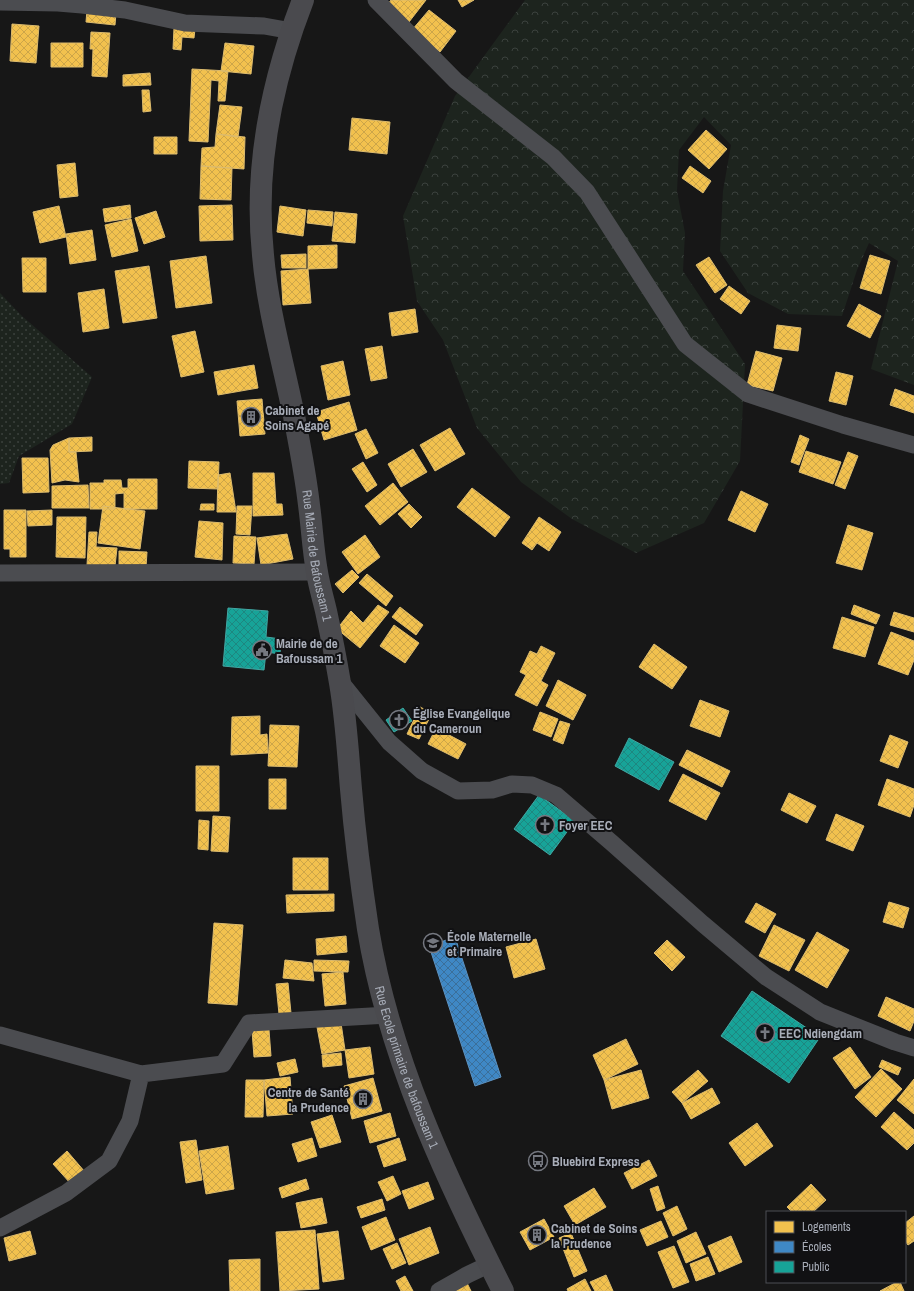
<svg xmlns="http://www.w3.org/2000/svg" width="914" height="1291" viewBox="0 0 914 1291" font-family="'Archivo Narrow',sans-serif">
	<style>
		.grass { fill: url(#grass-dots) }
		.forest { fill: url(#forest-crowns) }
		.homes { fill: url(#homes-cross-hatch); stroke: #dcbb6e }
		.schools { fill: url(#schools-cross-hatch); stroke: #5e93c1 }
		.public { fill: url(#public-cross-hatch); stroke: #42a6a2 }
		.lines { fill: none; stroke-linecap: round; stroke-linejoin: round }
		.street { stroke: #4b4c50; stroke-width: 17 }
		.secondary { stroke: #4a4a4e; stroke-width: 22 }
		.labels { text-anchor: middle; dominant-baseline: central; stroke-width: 4; stroke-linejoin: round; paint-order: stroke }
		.poi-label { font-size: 13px; font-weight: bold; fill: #a8adb8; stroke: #111113; text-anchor: start }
		.street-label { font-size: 13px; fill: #a8adb8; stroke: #111113 }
	</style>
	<defs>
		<pattern id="grass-dots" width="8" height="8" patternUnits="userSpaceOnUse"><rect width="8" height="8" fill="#1d241e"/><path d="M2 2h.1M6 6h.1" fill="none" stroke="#3b413d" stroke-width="1.8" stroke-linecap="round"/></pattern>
		<pattern id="forest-crowns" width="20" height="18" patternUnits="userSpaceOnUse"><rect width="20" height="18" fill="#1d241e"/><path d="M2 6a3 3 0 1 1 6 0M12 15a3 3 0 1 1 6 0" fill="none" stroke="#3b413d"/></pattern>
		<pattern id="homes-cross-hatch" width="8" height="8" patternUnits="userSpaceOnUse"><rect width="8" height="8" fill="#f2c14e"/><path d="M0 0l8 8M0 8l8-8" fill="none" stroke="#cca549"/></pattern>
		<pattern id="schools-cross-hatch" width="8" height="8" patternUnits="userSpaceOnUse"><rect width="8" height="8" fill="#3f88c5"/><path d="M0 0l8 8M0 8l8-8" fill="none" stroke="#3b6f9a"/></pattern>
		<pattern id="public-cross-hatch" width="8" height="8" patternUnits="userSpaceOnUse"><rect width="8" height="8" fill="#17a398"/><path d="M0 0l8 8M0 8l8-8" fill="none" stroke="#1e8780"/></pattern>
	</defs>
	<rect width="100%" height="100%" fill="#171717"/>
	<path class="grass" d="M 0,293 L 22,316 L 92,377 L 72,424 L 19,456 L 9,483 L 0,484 Z"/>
	<path class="forest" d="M 525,0 L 914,0 L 914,385 L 871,369 L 898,261 L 869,243 L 857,270 L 842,316 L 788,314 L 748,293 L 720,251 L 723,191 L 731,145 L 704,117 L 679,150 L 677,191 L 685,233 L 683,271 L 745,364 L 740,461 L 704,523 L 636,553 L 572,519 L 521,482 L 477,428 L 443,340 L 417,301 L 403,216 L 455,96 Z"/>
	<path class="homes" d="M 391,0 L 426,0 L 409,22 L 387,5 Z
		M 458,0 L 474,0 L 462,7 Z
		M 87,10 L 116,13 L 115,25 L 86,22 Z
		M 429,10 L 456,31 L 440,52 L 412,30 Z
		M 12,24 L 39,26 L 36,63 L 10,61 Z
		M 174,28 L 195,29 L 194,38 L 182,37 L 181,50 L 173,49 Z
		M 91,32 L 110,33 L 107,77 L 92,76 L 93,49 L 90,49 Z
		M 51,43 L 83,43 L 83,67 L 51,67 Z
		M 225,43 L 254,46 L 251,74 L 221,71 Z
		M 192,69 L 228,71 L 225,101 L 218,101 L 219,81 L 211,80 L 208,142 L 189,141 Z
		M 150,73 L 151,85 L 123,86 L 123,75 Z
		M 142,90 L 149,90 L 151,111 L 143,112 Z
		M 220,105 L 242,107 L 238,137 L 216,134 Z
		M 352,118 L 390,122 L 387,154 L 349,150 Z
		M 706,130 L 727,149 L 709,169 L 688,150 Z
		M 216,134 L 245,137 L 244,169 L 201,166 L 202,148 L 215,147 Z
		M 154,137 L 177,137 L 177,154 L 154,154 Z
		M 75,163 L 78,196 L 60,198 L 57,165 Z
		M 201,166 L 232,168 L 231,200 L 200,199 Z
		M 690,166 L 711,181 L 703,193 L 682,178 Z
		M 130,205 L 131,218 L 105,222 L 103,209 Z
		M 232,205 L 233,240 L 200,241 L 199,206 Z
		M 59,206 L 66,237 L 40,243 L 33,212 Z
		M 280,206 L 306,210 L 303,236 L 277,232 Z
		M 308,210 L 333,212 L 332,226 L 307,223 Z
		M 156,211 L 165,237 L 144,244 L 135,218 Z
		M 335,212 L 357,214 L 355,243 L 332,241 Z
		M 131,219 L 138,251 L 112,257 L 105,225 Z
		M 92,230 L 96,260 L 70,264 L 66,234 Z
		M 337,245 L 337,268 L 308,269 L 308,246 Z
		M 306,254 L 306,268 L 282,268 L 281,255 Z
		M 870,255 L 890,261 L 881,294 L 860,288 Z
		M 206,256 L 212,303 L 176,308 L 170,261 Z
		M 709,257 L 727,285 L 715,293 L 696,265 Z
		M 22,258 L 46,258 L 46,292 L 23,292 Z
		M 149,266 L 157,318 L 123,323 L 115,271 Z
		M 308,269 L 311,303 L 283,305 L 281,271 Z
		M 729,286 L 750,301 L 741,314 L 720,299 Z
		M 104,289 L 109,328 L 83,332 L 78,293 Z
		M 859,304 L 881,316 L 870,338 L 847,326 Z
		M 415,309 L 418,332 L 392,336 L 389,313 Z
		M 777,325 L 801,328 L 798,351 L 774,348 Z
		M 195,331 L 204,372 L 181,377 L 172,336 Z
		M 382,346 L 387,378 L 371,381 L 365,349 Z
		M 756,351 L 782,358 L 773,391 L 747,385 Z
		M 343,361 L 350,395 L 328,400 L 321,366 Z
		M 254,365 L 258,388 L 218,395 L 214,372 Z
		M 836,372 L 853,376 L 846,405 L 829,401 Z
		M 895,389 L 914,396 L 914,413 L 890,405 Z
		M 262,399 L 265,434 L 240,436 L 237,401 Z
		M 349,402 L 357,430 L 324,440 L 316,412 Z
		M 450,428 L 465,454 L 435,471 L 420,445 Z
		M 366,429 L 378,453 L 366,459 L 355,434 Z
		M 800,435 L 809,439 L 799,465 L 791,462 Z
		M 92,437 L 92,451 L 69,452 L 69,438 Z
		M 69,438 L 69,452 L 76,452 L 79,482 L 65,480 L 52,483 L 50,450 L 53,445 Z
		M 413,449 L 427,472 L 401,487 L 388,464 Z
		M 806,451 L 841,462 L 833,484 L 799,472 Z
		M 848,452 L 858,456 L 845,489 L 835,485 Z
		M 22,458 L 48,458 L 49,492 L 23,493 Z
		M 189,461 L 219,462 L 218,489 L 188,488 Z
		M 363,462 L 377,485 L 367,492 L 352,469 Z
		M 230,473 L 236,512 L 217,512 L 218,475 Z
		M 253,473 L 274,473 L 276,504 L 282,504 L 283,515 L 253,516 Z
		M 128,479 L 157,479 L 157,509 L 124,509 L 124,493 L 115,494 L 115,509 L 90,509 L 90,483 L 104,483 L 104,480 L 121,480 L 122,488 L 128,488 Z
		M 393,483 L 408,502 L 380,525 L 365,506 Z
		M 88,485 L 89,508 L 52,508 L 52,486 Z
		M 472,488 L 510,517 L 495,537 L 457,507 Z
		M 741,491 L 768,504 L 755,532 L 728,520 Z
		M 201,504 L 214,504 L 214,510 L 200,510 Z
		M 409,504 L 422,517 L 411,528 L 398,514 Z
		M 103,506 L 145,511 L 140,549 L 98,543 Z
		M 237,506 L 252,506 L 250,535 L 236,534 Z
		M 4,510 L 26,510 L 26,557 L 10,557 L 10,549 L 4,549 Z
		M 52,510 L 52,525 L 28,526 L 27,511 Z
		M 57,517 L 86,517 L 85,558 L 56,557 Z
		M 539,517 L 561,532 L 549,551 L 537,543 L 532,550 L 522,543 Z
		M 199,521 L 223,523 L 222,560 L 195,557 Z
		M 848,525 L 873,533 L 862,570 L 836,563 Z
		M 89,532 L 97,532 L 96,547 L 117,548 L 115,566 L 87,565 Z
		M 287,534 L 293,559 L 261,565 L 257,538 Z
		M 365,535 L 380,557 L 358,574 L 342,552 Z
		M 234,536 L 256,537 L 254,564 L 233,563 Z
		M 119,551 L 147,552 L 146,567 L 119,566 Z
		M 352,570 L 359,577 L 343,593 L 335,584 Z
		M 367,574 L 393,596 L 386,606 L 359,583 Z
		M 378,605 L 389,612 L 360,648 L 337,629 L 351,611 L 363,623 Z
		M 854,605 L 880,615 L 876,624 L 851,614 Z
		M 400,607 L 423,625 L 416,635 L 392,617 Z
		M 894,612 L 914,618 L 914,632 L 890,625 Z
		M 842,617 L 874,627 L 865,657 L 833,648 Z
		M 394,625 L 419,643 L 405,663 L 380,646 Z
		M 891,632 L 914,641 L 914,660 L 908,675 L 878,664 Z
		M 654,644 L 687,667 L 672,689 L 639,667 Z
		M 541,646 L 555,653 L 541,681 L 548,685 L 537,706 L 515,695 L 526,675 L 520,672 L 530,651 L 537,654 Z
		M 558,680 L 586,695 L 573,720 L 546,706 Z
		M 700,700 L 729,711 L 720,737 L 690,726 Z
		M 420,707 L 432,713 L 419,739 L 407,734 Z
		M 540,712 L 558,719 L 551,737 L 533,730 Z
		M 260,716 L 260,735 L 267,734 L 268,753 L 231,755 L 232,717 Z
		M 560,721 L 570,724 L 563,744 L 553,740 Z
		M 270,725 L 299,726 L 297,767 L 268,766 Z
		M 436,728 L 466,744 L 458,759 L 428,744 Z
		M 890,735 L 908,742 L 898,768 L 880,761 Z
		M 687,750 L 730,771 L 722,787 L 679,765 Z
		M 196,766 L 219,766 L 219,811 L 196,811 Z
		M 683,774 L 720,793 L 706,820 L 669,801 Z
		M 269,779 L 286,779 L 286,809 L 269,809 Z
		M 887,779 L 914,789 L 914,805 L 910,817 L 878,805 Z
		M 789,793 L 816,806 L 807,823 L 781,810 Z
		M 836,814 L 864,826 L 853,851 L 826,840 Z
		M 213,816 L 230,817 L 228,852 L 211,851 Z
		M 199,820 L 209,821 L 208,850 L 198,849 Z
		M 293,858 L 328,858 L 328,890 L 293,890 Z
		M 334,894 L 334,911 L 287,913 L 286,895 Z
		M 889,902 L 909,908 L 903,928 L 883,922 Z
		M 756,903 L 776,914 L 765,933 L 745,922 Z
		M 214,923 L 243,925 L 237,1005 L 208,1003 Z
		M 774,925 L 805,940 L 789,971 L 759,956 Z
		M 817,932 L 849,950 L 827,988 L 795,970 Z
		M 346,936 L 347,952 L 317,955 L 316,939 Z
		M 536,939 L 545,969 L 514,978 L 506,947 Z
		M 667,940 L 685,957 L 672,971 L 654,953 Z
		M 285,960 L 312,963 L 314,981 L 283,978 Z
		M 314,960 L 349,961 L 348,972 L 314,971 Z
		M 343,972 L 346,1004 L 325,1006 L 322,974 Z
		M 288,983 L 291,1013 L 279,1014 L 276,984 Z
		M 886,997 L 914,1009 L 914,1021 L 910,1031 L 878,1016 Z
		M 341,1023 L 345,1050 L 322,1054 L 317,1027 Z
		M 269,1030 L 271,1056 L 254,1057 L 252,1031 Z
		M 626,1039 L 638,1064 L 604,1080 L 593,1055 Z
		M 370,1047 L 374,1074 L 349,1078 L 345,1050 Z
		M 850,1047 L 871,1077 L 855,1089 L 833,1058 Z
		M 341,1053 L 342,1065 L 323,1067 L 322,1055 Z
		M 295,1059 L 298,1072 L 280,1076 L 277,1063 Z
		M 882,1060 L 901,1068 L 898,1075 L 879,1067 Z
		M 881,1069 L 902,1089 L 876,1117 L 855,1097 Z
		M 641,1070 L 649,1098 L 612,1109 L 604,1080 Z
		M 698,1070 L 708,1081 L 682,1103 L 672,1092 Z
		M 290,1077 L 293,1114 L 267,1116 L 264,1080 Z
		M 373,1078 L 382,1111 L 352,1119 L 344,1086 Z
		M 914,1079 L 914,1114 L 897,1100 Z
		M 246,1080 L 264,1080 L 263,1117 L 245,1117 Z
		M 712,1088 L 720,1103 L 691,1119 L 682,1103 Z
		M 894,1112 L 914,1130 L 914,1143 L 907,1150 L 881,1127 Z
		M 390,1113 L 396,1136 L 370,1143 L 364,1121 Z
		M 332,1115 L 341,1142 L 320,1148 L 311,1122 Z
		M 757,1123 L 773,1146 L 745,1166 L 729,1143 Z
		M 312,1138 L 317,1156 L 298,1162 L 292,1144 Z
		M 399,1138 L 406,1160 L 384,1167 L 377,1146 Z
		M 196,1140 L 202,1180 L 186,1183 L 180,1142 Z
		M 228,1146 L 234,1189 L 206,1194 L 199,1151 Z
		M 67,1151 L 85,1172 L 71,1184 L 53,1164 Z
		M 649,1160 L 657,1176 L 632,1189 L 624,1173 Z
		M 393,1176 L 401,1194 L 387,1201 L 378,1182 Z
		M 306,1179 L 309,1189 L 282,1198 L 279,1188 Z
		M 428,1182 L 434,1199 L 409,1209 L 402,1191 Z
		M 811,1184 L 826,1200 L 813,1212 L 792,1212 L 787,1207 Z
		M 658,1186 L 665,1208 L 657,1211 L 650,1189 Z
		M 594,1188 L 606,1207 L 575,1225 L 564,1206 Z
		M 322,1198 L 327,1223 L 301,1228 L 296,1203 Z
		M 382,1199 L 385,1210 L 361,1218 L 357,1207 Z
		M 677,1206 L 687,1229 L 673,1236 L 663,1213 Z
		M 914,1216 L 914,1241 L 908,1245 L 905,1241 L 905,1223 Z
		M 386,1217 L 395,1240 L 371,1250 L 362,1227 Z
		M 544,1219 L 554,1237 L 530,1250 L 520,1232 Z
		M 661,1221 L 668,1237 L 647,1246 L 640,1230 Z
		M 430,1227 L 439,1253 L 409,1265 L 399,1239 Z
		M 315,1230 L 319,1289 L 280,1291 L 276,1232 Z
		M 30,1231 L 36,1254 L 9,1261 L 4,1238 Z
		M 338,1231 L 344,1279 L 323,1282 L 317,1234 Z
		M 696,1232 L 706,1254 L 686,1263 L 677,1241 Z
		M 571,1233 L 587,1271 L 574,1277 L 559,1238 Z
		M 731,1236 L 742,1262 L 719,1272 L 708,1246 Z
		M 397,1243 L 406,1263 L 392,1269 L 383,1249 Z
		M 674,1246 L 689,1282 L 673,1288 L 658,1252 Z
		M 708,1257 L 715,1274 L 696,1281 L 690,1264 Z
		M 260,1259 L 260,1291 L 230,1291 L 229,1260 Z
		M 606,1275 L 613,1291 L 595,1291 L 590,1282 Z
		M 405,1276 L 413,1291 L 401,1291 L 396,1281 Z
		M 465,1279 L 471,1291 L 446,1291 Z
		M 585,1279 L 591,1291 L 568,1291 L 567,1289 Z
		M 897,1282 L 900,1282 L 904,1291 L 880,1291 Z"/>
	<path class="schools" d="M 455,937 L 501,1077 L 475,1086 L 429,946 Z"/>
	<path class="public" d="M 228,608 L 268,611 L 266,637 L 281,639 L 280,654 L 266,652 L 264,670 L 223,666 Z
		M 403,708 L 412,721 L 394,732 L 386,720 Z
		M 629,738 L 674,762 L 659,790 L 615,766 Z
		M 539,795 L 575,821 L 550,855 L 514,829 Z
		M 752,991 L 820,1037 L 789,1083 L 721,1036 Z"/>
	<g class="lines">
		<path class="street" d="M 376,0 L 456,81 L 553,157 L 587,192 L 685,344 L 748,394 L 843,425 L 914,445
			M 0,2 L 58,3 L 82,5 L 125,10 L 185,23 L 264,26 L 292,31
			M 0,573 L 317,572
			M 340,681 L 389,742 L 422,771 L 458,791 L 492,790 L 512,784 L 532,785 L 556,795 L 612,843 L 703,924 L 766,977 L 820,1012 L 895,1042 L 914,1048
			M 0,1035 L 141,1074 L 223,1064 L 249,1023 L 388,1015
			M 0,1228 L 66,1193 L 109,1161 L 130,1121 L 141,1074
			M 439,1291 L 467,1275 L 490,1264"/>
		<path class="secondary" id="s1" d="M 303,0 C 272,80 254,169 263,255 C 268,313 285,369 296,426 C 301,452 306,479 309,505 C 312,527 313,550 317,572 C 319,585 323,598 326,611 C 331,634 336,659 340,683 C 346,718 348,754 351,789 C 355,836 361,883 368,929 C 389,1057 445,1176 503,1291"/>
	</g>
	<defs>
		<g id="building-ring" transform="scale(1)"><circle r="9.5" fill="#111113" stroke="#757880" stroke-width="1.5"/><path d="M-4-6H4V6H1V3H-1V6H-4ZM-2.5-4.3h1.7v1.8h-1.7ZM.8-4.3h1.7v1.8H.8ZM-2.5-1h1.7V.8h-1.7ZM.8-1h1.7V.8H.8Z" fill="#757880"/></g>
		<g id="civic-ring" transform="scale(1)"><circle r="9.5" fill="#111113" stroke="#757880" stroke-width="1.5"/><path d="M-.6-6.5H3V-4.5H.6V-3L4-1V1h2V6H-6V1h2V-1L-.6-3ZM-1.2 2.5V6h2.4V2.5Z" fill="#757880"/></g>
		<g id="church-ring" transform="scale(1)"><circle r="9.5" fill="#111113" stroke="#757880" stroke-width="1.5"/><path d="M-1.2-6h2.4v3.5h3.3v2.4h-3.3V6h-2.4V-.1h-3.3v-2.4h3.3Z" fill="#757880"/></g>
		<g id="school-ring" transform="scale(1)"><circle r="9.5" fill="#111113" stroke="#757880" stroke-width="1.5"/><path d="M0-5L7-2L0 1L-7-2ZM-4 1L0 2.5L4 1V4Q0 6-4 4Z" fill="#757880"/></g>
		<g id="bus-ring" transform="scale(1)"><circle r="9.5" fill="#111113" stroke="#757880" stroke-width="1.5"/><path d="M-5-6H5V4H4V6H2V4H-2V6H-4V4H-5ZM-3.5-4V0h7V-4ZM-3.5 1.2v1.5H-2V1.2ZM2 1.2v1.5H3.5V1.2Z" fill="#757880"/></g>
	</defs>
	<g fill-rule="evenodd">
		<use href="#building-ring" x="251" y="417"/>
		<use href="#civic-ring" x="262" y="650"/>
		<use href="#church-ring" x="399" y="720"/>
		<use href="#church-ring" x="545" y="825"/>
		<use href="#school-ring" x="433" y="943"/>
		<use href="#church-ring" x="765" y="1033"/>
		<use href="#building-ring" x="363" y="1099"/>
		<use href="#bus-ring" x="538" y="1161"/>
		<use href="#building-ring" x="537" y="1235"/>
	</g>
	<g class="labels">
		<g class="poi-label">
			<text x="265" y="410">Cabinet de<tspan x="265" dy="15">Soins Agapé</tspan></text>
			<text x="276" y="643">Mairie de de<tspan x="276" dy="15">Bafoussam 1</tspan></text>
			<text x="413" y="713">Église Evangelique<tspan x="413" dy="15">du Cameroun</tspan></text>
			<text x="559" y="825">Foyer EEC</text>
			<text x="447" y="936">École Maternelle<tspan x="447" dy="15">et Primaire</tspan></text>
			<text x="779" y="1033">EEC Ndiengdam</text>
			<text x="349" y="1092" text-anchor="end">Centre de Santé<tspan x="349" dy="15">la Prudence</tspan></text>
			<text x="552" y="1161">Bluebird Express</text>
			<text x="551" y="1228">Cabinet de Soins<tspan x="551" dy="15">la Prudence</tspan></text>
		</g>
		<g class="street-label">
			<text stroke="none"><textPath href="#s1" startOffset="566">Rue Mairie de Bafoussam 1</textPath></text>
			<text stroke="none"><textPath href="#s1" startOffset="1087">Rue Ecole primaire de bafoussam 1</textPath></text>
		</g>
	</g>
	<rect x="766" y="1211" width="140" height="72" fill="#111113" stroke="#4d4f55"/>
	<rect x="774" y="1221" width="20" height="12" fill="#f2c14e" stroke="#4d4f55"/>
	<text x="802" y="1231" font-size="12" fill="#a8adb8">Logements</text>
	<rect x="774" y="1241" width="20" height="12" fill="#3f88c5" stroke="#4d4f55"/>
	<text x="802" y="1251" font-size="12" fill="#a8adb8">Écoles</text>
	<rect x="774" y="1261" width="20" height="12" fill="#17a398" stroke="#4d4f55"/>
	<text x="802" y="1271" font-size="12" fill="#a8adb8">Public</text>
</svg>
